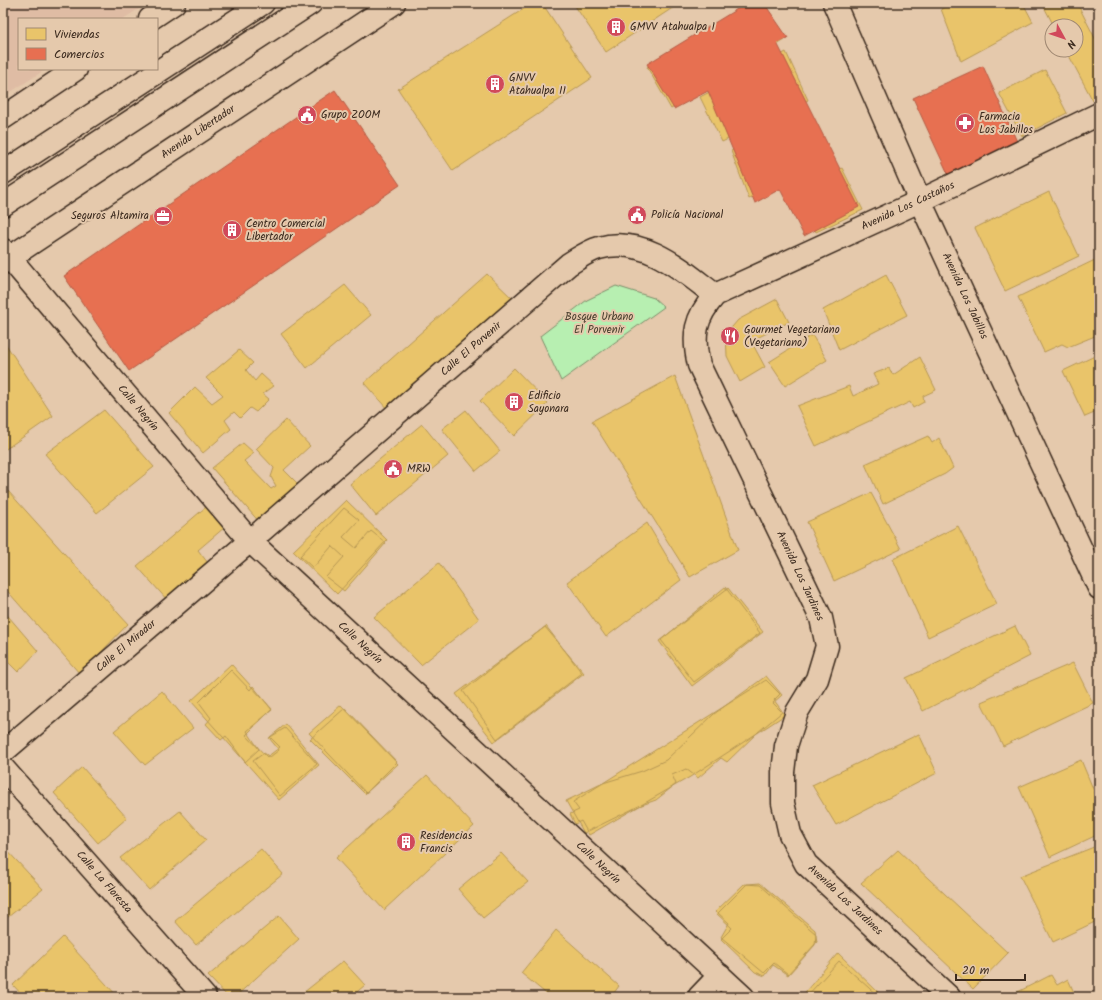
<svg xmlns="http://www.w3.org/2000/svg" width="1102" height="1000" viewBox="0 0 1102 1000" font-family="Kalam,sans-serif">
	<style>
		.built { fill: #dfbca4 }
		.green { fill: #b7efb1; stroke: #798c68 }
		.homes { fill: #e9c46a; stroke: #b59653 }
		.shops { fill: #e76f51; stroke: #b35a42 }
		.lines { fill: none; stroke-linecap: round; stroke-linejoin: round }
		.street-casing { stroke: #3b2a1e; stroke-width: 25 }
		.secondary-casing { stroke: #3b2a1e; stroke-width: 25 }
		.primary-casing { stroke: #3b2a1e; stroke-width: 25 }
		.street { stroke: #e5c9ac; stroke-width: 22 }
		.secondary { stroke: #e5c9ac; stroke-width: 22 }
		.primary { stroke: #e5c9ac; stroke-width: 22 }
		.labels { text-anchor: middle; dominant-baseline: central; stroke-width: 4; stroke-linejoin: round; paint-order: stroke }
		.poi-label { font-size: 11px; fill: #3b2a1e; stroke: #e5c9ac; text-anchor: start }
		.street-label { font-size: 11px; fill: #3b2a1e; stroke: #e5c9ac }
		.park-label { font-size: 11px; fill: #473e2d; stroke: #e5c9ac }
	</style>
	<rect width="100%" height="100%" fill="#e5c9ac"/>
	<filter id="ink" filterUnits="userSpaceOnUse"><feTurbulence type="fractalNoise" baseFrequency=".025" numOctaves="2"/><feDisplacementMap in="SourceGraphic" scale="8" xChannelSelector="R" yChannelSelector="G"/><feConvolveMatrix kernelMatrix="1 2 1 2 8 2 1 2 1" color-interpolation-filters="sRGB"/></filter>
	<g filter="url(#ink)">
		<path class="built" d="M 3,3 L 148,3 L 123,19 L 19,19 L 19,69 L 46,69 L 3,97 Z"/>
		<path class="green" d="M 616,286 L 654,298 L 664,307 L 561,381 L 540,336 L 587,300 Z"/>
		<path class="homes" d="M 533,3 L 542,3 L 592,78 L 453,171 L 398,89 Z
			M 573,3 L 680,3 L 606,52 Z
			M 751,3 L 762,3 L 785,40 L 671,109 L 647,67 Z
			M 953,3 L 1023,3 L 1033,22 L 961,61 L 941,9 Z
			M 1042,3 L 1077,3 L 1099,46 L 1099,98 L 1093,101 L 1066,50 L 1076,50 L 1076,26 L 1054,26 Z
			M 786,52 L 808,100 L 722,142 L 700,97 Z
			M 1045,70 L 1067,113 L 1022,136 L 999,93 Z
			M 811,117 L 831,155 L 749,199 L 731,151 Z
			M 842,168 L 863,210 L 816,232 L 795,193 Z
			M 1049,192 L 1079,256 L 1005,291 L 975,228 Z
			M 1099,258 L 1099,331 L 1095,336 L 1068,347 L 1062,344 L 1044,352 L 1018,297 Z
			M 487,274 L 513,299 L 388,410 L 364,383 Z
			M 886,275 L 907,315 L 839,350 L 823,310 Z
			M 345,285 L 371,315 L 307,368 L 281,334 Z
			M 777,299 L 789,322 L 751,341 L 765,367 L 740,382 L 727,356 L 726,334 L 738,320 Z
			M 812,335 L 827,360 L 785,386 L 769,362 Z
			M 5,343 L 53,416 L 3,451 L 3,344 Z
			M 239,350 L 253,363 L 246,370 L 255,381 L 261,374 L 274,386 L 263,394 L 269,399 L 256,412 L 250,408 L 240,418 L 234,412 L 225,420 L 231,429 L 203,453 L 169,413 L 195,387 L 212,403 L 223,395 L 206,378 Z
			M 1099,354 L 1099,411 L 1085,417 L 1063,371 Z
			M 920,357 L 936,390 L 923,396 L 924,402 L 913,408 L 910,402 L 816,446 L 797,406 L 849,386 L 853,396 L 878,384 L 873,374 L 889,368 L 893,375 Z
			M 514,368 L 548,403 L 514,436 L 480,401 Z
			M 675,376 L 738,550 L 690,577 L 592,421 Z
			M 104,410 L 154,467 L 97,513 L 45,454 Z
			M 466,410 L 500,451 L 476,471 L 442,429 Z
			M 286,420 L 310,446 L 284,470 L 303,489 L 261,524 L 212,468 L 243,443 L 254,453 L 244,461 L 271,489 L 276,486 L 271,477 L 274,468 L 256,449 Z
			M 422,424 L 448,456 L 376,516 L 350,484 Z
			M 928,436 L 932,443 L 939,438 L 953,468 L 945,474 L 883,504 L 865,464 Z
			M 8,491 L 128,624 L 80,674 L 3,586 L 3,495 Z
			M 871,493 L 901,549 L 834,581 L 807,522 Z
			M 346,500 L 387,540 L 337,594 L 293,551 Z
			M 207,506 L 225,527 L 198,550 L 214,571 L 168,601 L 137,566 Z
			M 344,508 L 359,520 L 343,537 L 356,548 L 371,531 L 386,543 L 344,591 L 326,577 L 344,557 L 332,546 L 313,568 L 300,556 Z
			M 647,523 L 681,580 L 606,637 L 567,582 Z
			M 958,526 L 997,604 L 928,637 L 893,559 Z
			M 439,563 L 479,619 L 421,665 L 374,617 Z
			M 725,587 L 760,633 L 694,682 L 661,640 Z
			M 728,588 L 763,632 L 692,686 L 659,641 Z
			M 3,610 L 38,651 L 18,672 L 3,657 Z
			M 546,626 L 582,673 L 497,739 L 463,691 Z
			M 1015,626 L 1030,656 L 923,711 L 906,678 Z
			M 545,627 L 584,673 L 494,742 L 456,694 Z
			M 1073,663 L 1093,703 L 1003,746 L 981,702 Z
			M 231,664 L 272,709 L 246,735 L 267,757 L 280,747 L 270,737 L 286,724 L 319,765 L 279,800 L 191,701 Z
			M 231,670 L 250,690 L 253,686 L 272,710 L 247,731 L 259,749 L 245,762 L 226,736 L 221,740 L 206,724 L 211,718 L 199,702 Z
			M 766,676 L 782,695 L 773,703 L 782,712 L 758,732 L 727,762 L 721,758 L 698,778 L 686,769 L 672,775 L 676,784 L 656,800 L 639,806 L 584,833 L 566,801 L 603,783 L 642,771 L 666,760 L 714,714 Z
			M 766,680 L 780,694 L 774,700 L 785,715 L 690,777 L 589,835 L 581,821 L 575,824 L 570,814 L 579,810 L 573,802 Z
			M 162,691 L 193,728 L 145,765 L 114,731 Z
			M 341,705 L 398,764 L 366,793 L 309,733 Z
			M 345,708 L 397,762 L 365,794 L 310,739 Z
			M 285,728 L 317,764 L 280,796 L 253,761 L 264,753 L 270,757 L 279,750 L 269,738 Z
			M 919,734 L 937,773 L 836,825 L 812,785 Z
			M 1081,760 L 1099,803 L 1099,834 L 1050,857 L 1019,787 Z
			M 82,767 L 127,818 L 98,843 L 54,793 Z
			M 427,775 L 474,826 L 384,910 L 336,858 Z
			M 180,811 L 206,840 L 149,890 L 120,858 Z
			M 1099,845 L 1099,920 L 1053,942 L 1020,876 Z
			M 3,846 L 43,889 L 3,921 Z
			M 261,849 L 283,874 L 196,945 L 175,921 Z
			M 898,850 L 1008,953 L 973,989 L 861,883 Z
			M 501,853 L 528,882 L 483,918 L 458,889 Z
			M 760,883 L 815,930 L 817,942 L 788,974 L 774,963 L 764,973 L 721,937 L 729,923 L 718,913 L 747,884 Z
			M 744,884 L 760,885 L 816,934 L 815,945 L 788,975 L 773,965 L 765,976 L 755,972 L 721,939 L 732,928 L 715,912 Z
			M 279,916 L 299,939 L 235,997 L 228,997 L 208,976 Z
			M 556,930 L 619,986 L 611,997 L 550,997 L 521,973 Z
			M 63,937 L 118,997 L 24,997 L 13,985 Z
			M 838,953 L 883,997 L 801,997 Z
			M 343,961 L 365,985 L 351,997 L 298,997 Z
			M 839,961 L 879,997 L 806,997 Z
			M 1051,975 L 1057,985 L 1068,979 L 1076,997 L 1008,997 Z"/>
		<path class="shops" d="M 747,3 L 764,3 L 788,38 L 777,43 L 859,207 L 804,236 L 780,189 L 755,203 L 708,91 L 674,109 L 647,64 Z
			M 983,66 L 1019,146 L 950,178 L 913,98 Z
			M 335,90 L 400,185 L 129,371 L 64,276 Z"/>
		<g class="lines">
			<g class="street-casing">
				<path id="street" d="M 3,250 L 250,541 L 743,997
					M 3,752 L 250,541 L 569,264 C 579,258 588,251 599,248 C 644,235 682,270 715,295
					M 3,768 L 205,997
					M 699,997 L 720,975
					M 949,997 L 806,864 L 790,834 L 783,803 L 783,772 L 786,746 L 797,712 L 817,679 L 827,646 L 821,618 L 699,365 C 692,335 695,318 715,295 L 920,201 L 1099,114"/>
			</g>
			<g class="secondary-casing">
				<path id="secondary" d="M 834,3 L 920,201 L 1099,588
					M 150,19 L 174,3
					M 3,118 L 76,69
					M 3,262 L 394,3"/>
			</g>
			<g class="primary-casing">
				<path id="primary" d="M 3,173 L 263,3
					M 3,205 L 311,3"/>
			</g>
			<use href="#street" class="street"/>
			<use href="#secondary" class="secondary"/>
			<use href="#primary" class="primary"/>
		</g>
	</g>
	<defs>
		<g id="building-disc" transform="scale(1)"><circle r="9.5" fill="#d1495b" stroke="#e5c9ac"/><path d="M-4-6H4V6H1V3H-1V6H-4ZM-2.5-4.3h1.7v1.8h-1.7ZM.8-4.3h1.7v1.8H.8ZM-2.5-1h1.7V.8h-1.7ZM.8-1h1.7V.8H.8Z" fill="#fff"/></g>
		<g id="civic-disc" transform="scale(1)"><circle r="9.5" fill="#d1495b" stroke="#e5c9ac"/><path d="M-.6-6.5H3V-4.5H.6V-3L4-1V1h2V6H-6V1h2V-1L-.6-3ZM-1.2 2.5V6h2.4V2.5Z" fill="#fff"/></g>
		<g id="pharmacy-disc" transform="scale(1)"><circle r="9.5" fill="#d1495b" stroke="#e5c9ac"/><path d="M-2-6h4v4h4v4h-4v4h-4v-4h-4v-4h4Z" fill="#fff"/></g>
		<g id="office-disc" transform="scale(1)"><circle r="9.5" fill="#d1495b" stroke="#e5c9ac"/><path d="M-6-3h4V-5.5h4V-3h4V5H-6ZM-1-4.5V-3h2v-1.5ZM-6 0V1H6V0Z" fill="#fff"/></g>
		<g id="restaurant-disc" transform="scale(1)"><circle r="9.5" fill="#d1495b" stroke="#e5c9ac"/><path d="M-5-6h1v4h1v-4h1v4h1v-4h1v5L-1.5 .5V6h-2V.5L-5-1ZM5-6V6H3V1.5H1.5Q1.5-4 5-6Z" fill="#fff"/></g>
	</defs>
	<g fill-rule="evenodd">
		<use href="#building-disc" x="616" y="27"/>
		<use href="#building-disc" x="495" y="84"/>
		<use href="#civic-disc" x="307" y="115"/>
		<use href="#pharmacy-disc" x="965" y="123"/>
		<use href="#civic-disc" x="637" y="215"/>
		<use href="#office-disc" x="163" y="216"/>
		<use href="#building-disc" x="232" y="230"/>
		<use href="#restaurant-disc" x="730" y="336"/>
		<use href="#building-disc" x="514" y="402"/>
		<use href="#civic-disc" x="393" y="469"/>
		<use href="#building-disc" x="406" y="842"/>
	</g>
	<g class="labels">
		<g class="poi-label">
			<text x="630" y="27">GMVV Atahualpa I</text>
			<text x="509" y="78">GNVV<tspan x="509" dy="13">Atahualpa II</tspan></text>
			<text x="321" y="115">Grupo ZOOM</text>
			<text x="979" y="117">Farmacia<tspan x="979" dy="13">Los Jabillos</tspan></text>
			<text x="651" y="215">Policía Nacional</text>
			<text x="149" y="216" text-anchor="end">Seguros Altamira</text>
			<text x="246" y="224">Centro Comercial<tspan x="246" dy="13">Libertador</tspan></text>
			<text x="744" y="330">Gourmet Vegetariano<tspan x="744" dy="13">(Vegetariano)</tspan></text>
			<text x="528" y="396">Edificio<tspan x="528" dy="13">Sayonara</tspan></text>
			<text x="407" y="469">MRW</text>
			<text x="420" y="836">Residencias<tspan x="420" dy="13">Francis</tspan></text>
		</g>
		<g class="street-label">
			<text transform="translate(198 132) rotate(-34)">Avenida Libertador</text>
			<text transform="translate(908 206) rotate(-25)">Avenida Los Castaños</text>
			<text transform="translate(965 296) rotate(65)">Avenida Los Jabillos</text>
			<text transform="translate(471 349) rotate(-41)">Calle El Porvenir</text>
			<text transform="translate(138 408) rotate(50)">Calle Negrín</text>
			<text transform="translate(800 576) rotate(65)">Avenida Los Jardines</text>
			<text transform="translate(360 643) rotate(43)">Calle Negrín</text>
			<text transform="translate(126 646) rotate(-40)">Calle El Mirador</text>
			<text transform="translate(598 863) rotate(43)">Calle Negrín</text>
			<text transform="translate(104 882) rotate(49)">Calle La Floresta</text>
			<text transform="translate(845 900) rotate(43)">Avenida Los Jardines</text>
		</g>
		<g class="park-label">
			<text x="599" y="317">Bosque Urbano<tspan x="599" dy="13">El Porvenir</tspan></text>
		</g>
	</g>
	<rect width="1102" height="1000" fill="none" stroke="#e5c9ac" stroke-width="16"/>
	<rect x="8" y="8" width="1086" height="984" fill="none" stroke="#3b2a1e" stroke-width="1.5" filter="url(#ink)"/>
	<rect x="18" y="18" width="140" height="52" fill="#e5c9ac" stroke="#a18973"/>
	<rect x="26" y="28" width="20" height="12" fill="#e9c46a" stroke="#a18973"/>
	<text x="54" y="38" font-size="12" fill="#3b2a1e">Viviendas</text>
	<rect x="26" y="48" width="20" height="12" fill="#e76f51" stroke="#a18973"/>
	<text x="54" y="58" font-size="12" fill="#3b2a1e">Comercios</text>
	<g transform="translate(1064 38) rotate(130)"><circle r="19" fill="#e5c9ac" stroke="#a18973"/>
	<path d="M0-3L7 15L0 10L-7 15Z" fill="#d1495b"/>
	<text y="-6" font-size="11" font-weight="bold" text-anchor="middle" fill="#3b2a1e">N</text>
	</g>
	<path d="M956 974v6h69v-6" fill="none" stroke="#3b2a1e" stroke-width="2"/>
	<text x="962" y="974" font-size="12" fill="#3b2a1e" stroke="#e5c9ac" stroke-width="3" paint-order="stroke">20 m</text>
</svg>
